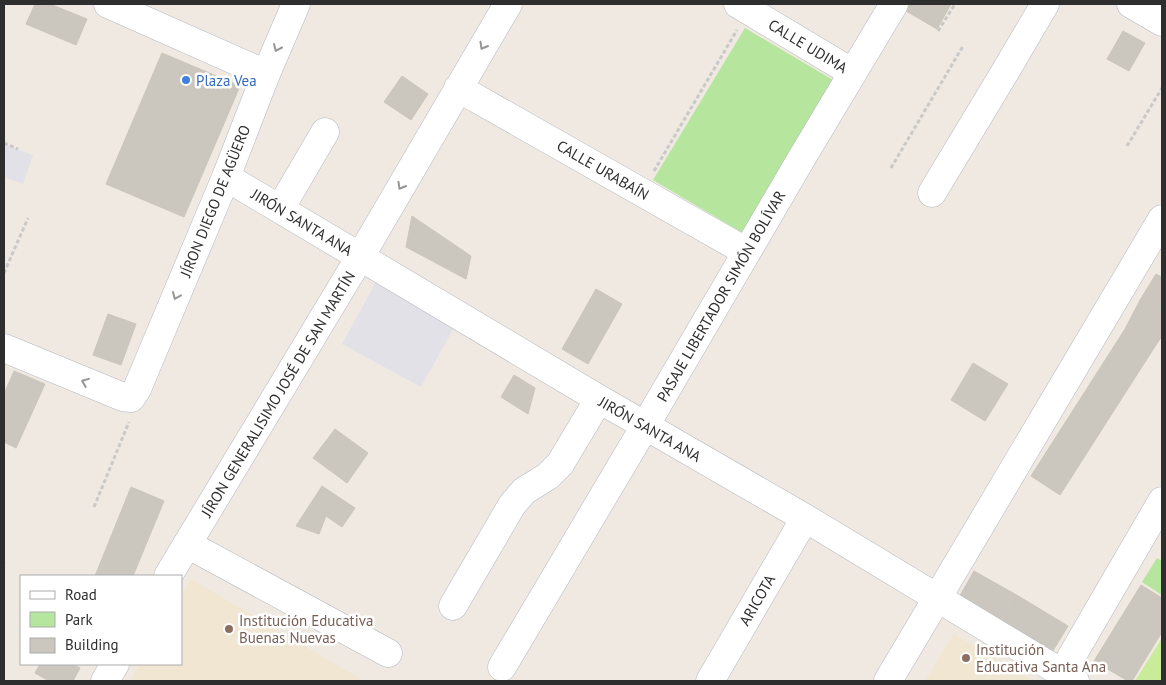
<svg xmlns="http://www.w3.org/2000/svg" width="1166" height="685" viewBox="0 0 1166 685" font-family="'PT Sans',sans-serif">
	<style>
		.industrial { fill: #e3e1e8 }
		.education { fill: #f0e6d1 }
		.green { fill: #b6e59e }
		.pitch { fill: #c9ec9a }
		.building { fill: #cbc7bf; stroke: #cbc5ba }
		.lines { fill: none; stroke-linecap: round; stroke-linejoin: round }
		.minor-casing { stroke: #b4b7c1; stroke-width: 29 }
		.path { stroke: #c9c9c9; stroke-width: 3; stroke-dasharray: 4 2.5; stroke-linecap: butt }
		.minor { stroke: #fff; stroke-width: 28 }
		.oneway { stroke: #969696 }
		.shop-dot { fill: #3f7fe0; stroke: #fff; stroke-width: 2 }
		.education-dot { fill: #8d6e63; stroke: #fff; stroke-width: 2 }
		.labels { text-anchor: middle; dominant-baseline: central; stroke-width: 5; stroke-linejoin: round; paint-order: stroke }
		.street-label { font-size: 15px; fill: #2e2e2e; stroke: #fff }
		.shop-label { font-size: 15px; fill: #366cbe; stroke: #fff; text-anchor: start }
		.education-label { font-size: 15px; fill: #785e54; stroke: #fff; text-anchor: start }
	</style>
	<rect width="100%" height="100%" fill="#efe9e1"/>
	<path class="industrial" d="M 4,144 L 33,155 L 23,184 L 4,177 Z
		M 377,280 L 456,324 L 421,387 L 342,344 Z"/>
	<path class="education" d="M 191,579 L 364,681 L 130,681 L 140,664 L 181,664 L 181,595 Z
		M 954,634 L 1033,681 L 925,681 Z"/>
	<path class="green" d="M 745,28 L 838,83 L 746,235 L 653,180 Z
		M 1157,558 L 1162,561 L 1162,595 L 1142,582 Z"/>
	<path class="pitch" d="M 1162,638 L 1162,681 L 1135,681 Z"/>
	<path class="building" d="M 35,4 L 50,4 L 87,19 L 76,45 L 26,24 Z
		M 910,4 L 951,4 L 937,29 L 906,11 Z
		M 1123,31 L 1145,43 L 1129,71 L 1107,59 Z
		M 162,53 L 240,86 L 184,217 L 106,184 Z
		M 402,76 L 428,94 L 411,120 L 384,102 Z
		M 412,216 L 471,256 L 466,279 L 406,247 Z
		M 1156,274 L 1162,277 L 1162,314 L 1140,300 Z
		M 596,289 L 622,304 L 588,364 L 562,349 Z
		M 1140,300 L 1162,314 L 1162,336 L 1154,348 L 1125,329 Z
		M 108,314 L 136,324 L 121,365 L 93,355 Z
		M 1125,329 L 1154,348 L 1060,495 L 1031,476 Z
		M 973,363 L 1008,384 L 985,421 L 951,400 Z
		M 14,371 L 45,384 L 16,448 L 4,442 L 4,394 Z
		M 514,375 L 535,388 L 528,414 L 501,397 Z
		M 335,429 L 368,453 L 347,483 L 313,458 Z
		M 322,486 L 355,508 L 342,527 L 326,516 L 319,534 L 296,526 Z
		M 131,487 L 164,501 L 133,576 L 95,576 Z
		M 974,571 L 1020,597 L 1003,625 L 958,599 Z
		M 1141,585 L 1162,598 L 1162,632 L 1132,681 L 1128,681 L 1094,661 Z
		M 1020,597 L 1068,626 L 1051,654 L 1003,625 Z
		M 40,664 L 73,664 L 80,668 L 73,681 L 49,681 L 35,673 Z"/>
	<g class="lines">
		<g class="minor-casing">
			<path id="minor" d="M 108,4 L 266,74
				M 738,4 L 853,73
				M 1131,4 L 1162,22
				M 458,88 L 747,252
				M 226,177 L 599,399 L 805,518 L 1075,681
				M 932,193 L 1005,72 L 1045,4
				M 280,209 L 325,132
				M 4,348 L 123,397 L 131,398 L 137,389 L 226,177 L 266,74 L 296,4
				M 187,544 L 388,653
				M 168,576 L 360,257 L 508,4
				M 453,606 L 512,505 L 524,491 L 548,476 L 560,464 L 599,399
				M 502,667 L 645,426 L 800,161 L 894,4
				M 1062,673 L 1162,501
				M 105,681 L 115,664
				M 710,681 L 805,518
				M 888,681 L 1162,219"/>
		</g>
		<path class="path" d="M 938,31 L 955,4
			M 4,143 L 18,149
			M 1127,146 L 1162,88
			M 891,168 L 963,46
			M 654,171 L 737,30
			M 4,273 L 28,218
			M 94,507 L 129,422
			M 4,563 L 4,562"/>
		<use href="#minor" class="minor"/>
	</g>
	<defs><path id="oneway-chevron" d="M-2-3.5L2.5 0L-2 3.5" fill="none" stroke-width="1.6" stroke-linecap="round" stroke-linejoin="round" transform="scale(1.25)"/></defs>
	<g class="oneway">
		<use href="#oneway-chevron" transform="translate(483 46) rotate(120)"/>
		<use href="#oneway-chevron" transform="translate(277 48) rotate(114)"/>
		<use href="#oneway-chevron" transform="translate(401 186) rotate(120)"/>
		<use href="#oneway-chevron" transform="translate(176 296) rotate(113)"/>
		<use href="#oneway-chevron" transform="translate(85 382) rotate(-158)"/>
	</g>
	<circle class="shop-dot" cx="186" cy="80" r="5"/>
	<g class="education-dot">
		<circle cx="229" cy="629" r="5"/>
		<circle cx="966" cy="658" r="5"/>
	</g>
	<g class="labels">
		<g class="street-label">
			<text transform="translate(808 46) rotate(31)">CALLE UDIMA</text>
			<text transform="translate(603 170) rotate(30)">CALLE URABAÍN</text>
			<text transform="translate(215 201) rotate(-68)">JÍRON DIEGO DE AGÜERO</text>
			<text transform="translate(302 222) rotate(31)">JIRÓN SANTA ANA</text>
			<text transform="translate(721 296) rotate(-60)">PASAJE LIBERTADOR SIMÓN BOLÍVAR</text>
			<text transform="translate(278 394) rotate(-59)">JÍRON GENERALISIMO JOSÉ DE SAN MARTÍN</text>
			<text transform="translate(650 429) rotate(30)">JIRÓN SANTA ANA</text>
			<text transform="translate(757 600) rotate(-60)">ARICOTA</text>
		</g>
		<g class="shop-label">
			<text x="196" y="80">Plaza Vea</text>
		</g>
		<g class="education-label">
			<text x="239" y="620">Institución Educativa<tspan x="239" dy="17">Buenas Nuevas</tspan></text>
			<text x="976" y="649">Institución<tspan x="976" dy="17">Educativa Santa Ana</tspan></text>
		</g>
	</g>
	<rect width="1166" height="685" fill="none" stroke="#2e2e2e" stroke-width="10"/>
	<rect x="20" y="575" width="162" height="90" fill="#ffffff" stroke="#ababab"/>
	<rect x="30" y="591" width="25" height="8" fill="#ffffff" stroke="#ababab"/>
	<text x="65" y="600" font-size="15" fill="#2e2e2e">Road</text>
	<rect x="30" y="612" width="25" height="15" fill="#b6e59e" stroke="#ababab"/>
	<text x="65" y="625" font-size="15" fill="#2e2e2e">Park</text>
	<rect x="30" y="638" width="25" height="15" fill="#cbc7bf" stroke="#ababab"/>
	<text x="65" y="650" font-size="15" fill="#2e2e2e">Building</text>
</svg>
